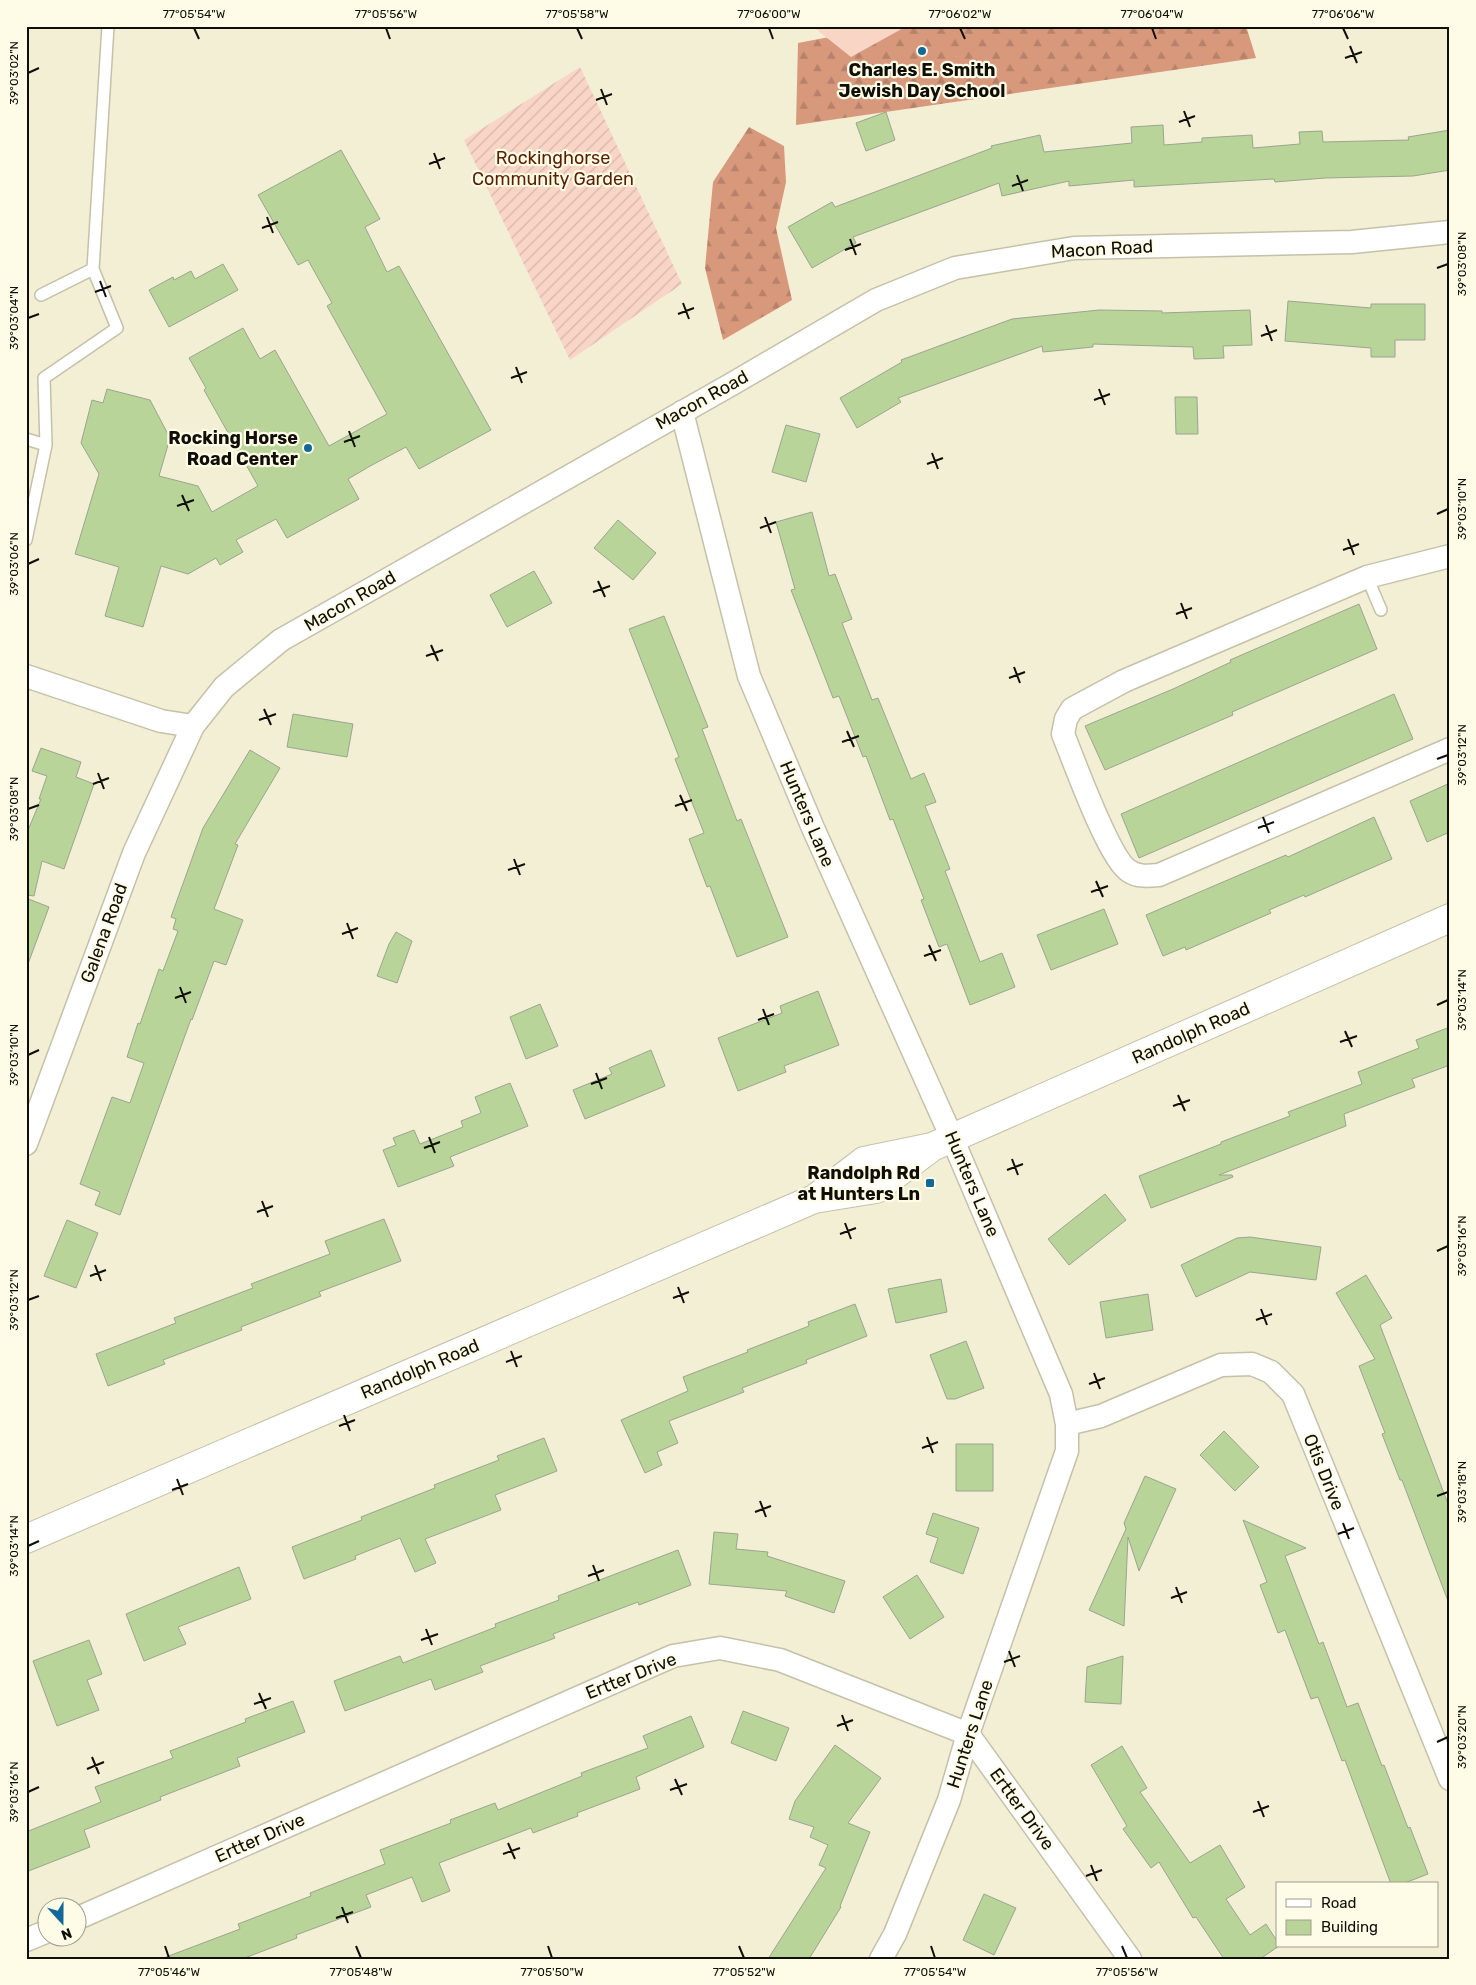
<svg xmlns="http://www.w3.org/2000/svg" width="1476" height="1985" viewBox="0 0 1476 1985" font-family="Rubik,sans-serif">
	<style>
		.forest { fill: url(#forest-firs) }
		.park { fill: #f9d5c6 }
		.garden { fill: url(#garden-furrows) }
		.building { fill: #b8d498; stroke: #9ba58f }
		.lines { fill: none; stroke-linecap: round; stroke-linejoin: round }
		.service-casing { stroke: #c5c1a9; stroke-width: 14 }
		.minor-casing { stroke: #c5c1a9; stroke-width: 25 }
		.primary-casing { stroke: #c5c1a9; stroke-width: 30 }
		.service { stroke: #fff; stroke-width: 11 }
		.minor { stroke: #fff; stroke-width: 22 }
		.primary { stroke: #fff; stroke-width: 28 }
		.ticks { fill: none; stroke: #100f07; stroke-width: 2 }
		.poi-dot { fill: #126898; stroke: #fefce7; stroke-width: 2 }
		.labels { text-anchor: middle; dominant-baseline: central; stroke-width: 4.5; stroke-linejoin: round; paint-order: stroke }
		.poi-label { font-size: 18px; font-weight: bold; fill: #100f07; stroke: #fefce7; text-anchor: end }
		.park-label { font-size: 18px; fill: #581f00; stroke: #fefce7 }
		.street-label { font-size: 18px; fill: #100f07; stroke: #fefce7 }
		.neatline { fill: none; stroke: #100f07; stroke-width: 2 }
		.ticks-label { font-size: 12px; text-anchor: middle; fill: #100f07 }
	</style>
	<defs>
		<pattern id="forest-firs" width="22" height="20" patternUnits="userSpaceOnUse" patternTransform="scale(1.25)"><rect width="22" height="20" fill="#d8987c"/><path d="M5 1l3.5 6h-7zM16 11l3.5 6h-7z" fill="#b8826a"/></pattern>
		<pattern id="garden-furrows" width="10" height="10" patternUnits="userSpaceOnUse" patternTransform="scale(1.25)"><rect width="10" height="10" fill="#f9d5c6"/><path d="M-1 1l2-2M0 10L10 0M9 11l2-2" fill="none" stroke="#d4b6a9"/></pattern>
	</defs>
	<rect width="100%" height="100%" fill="#f2efd5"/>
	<path class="forest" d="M 887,26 L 1246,26 L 1256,58 L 796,125 L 798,43 Z
		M 749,127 L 784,146 L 786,182 L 776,228 L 792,300 L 723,340 L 705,268 L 713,182 Z"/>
	<path class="park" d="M 812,26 L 907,26 L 851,57 Z"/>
	<path class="garden" d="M 580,67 L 682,284 L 570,360 L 464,140 Z"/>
	<path class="building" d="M 886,112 L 895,140 L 866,151 L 856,123 Z
		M 1163,125 L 1164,145 L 1202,142 L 1202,138 L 1252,135 L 1253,148 L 1300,144 L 1299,132 L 1322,131 L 1323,142 L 1409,140 L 1408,137 L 1450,130 L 1450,170 L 1413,176 L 1325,178 L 1275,182 L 1274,179 L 1134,187 L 1134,180 L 1069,186 L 1069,181 L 1002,196 L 999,183 L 853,237 L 856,243 L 812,268 L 788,227 L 832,202 L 835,207 L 992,148 L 991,146 L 1040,135 L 1044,152 L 1132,143 L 1131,127 Z
		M 341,150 L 380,219 L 365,227 L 387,272 L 399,266 L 491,430 L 419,469 L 406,447 L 372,465 L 348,479 L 359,499 L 287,538 L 276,519 L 236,540 L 243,552 L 220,565 L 216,558 L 188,574 L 161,566 L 143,627 L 105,616 L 119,567 L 75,554 L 99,474 L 81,443 L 92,400 L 103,403 L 107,389 L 150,400 L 170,438 L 159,476 L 198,486 L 212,512 L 258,486 L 204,390 L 206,388 L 189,358 L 243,328 L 260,359 L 275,350 L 329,446 L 387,414 L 327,306 L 332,303 L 308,260 L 298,265 L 258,195 Z
		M 223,264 L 238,290 L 169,327 L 149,290 L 173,277 L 174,280 L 191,271 L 195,279 Z
		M 1288,301 L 1371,308 L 1371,304 L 1425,304 L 1425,340 L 1395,340 L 1395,357 L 1371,357 L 1371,348 L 1285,341 Z
		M 1099,310 L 1162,311 L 1162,313 L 1250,310 L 1252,345 L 1223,346 L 1224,358 L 1194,359 L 1193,347 L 1093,344 L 1093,347 L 1043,352 L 1042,346 L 898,398 L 901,402 L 857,428 L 840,398 L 902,362 L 901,360 L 1012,319 Z
		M 1175,397 L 1197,397 L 1198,434 L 1176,434 Z
		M 786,425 L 820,434 L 806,482 L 772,472 Z
		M 812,512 L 829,576 L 835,574 L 852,619 L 842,623 L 872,700 L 878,698 L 911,779 L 924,773 L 936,802 L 925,806 L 950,869 L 945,871 L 980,962 L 1002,953 L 1015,987 L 970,1005 L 947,944 L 939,947 L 921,900 L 924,899 L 893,819 L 890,820 L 866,756 L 863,757 L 839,696 L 833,698 L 791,590 L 795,589 L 776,522 Z
		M 618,520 L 656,553 L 633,580 L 594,548 Z
		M 534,571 L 552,603 L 507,627 L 490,595 Z
		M 1359,604 L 1377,649 L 1232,712 L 1233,715 L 1105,770 L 1085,726 L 1173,689 L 1231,662 L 1230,660 Z
		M 664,616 L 708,727 L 702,729 L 737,821 L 741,819 L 788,937 L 737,957 L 710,886 L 707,887 L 689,839 L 704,833 L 675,759 L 679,757 L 629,629 Z
		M 1394,694 L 1413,739 L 1139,858 L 1121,814 Z
		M 293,714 L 353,724 L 347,757 L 287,747 Z
		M 41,748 L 81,762 L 76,777 L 94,784 L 64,869 L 42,861 L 34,896 L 26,895 L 26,835 L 41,799 L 39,799 L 47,776 L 32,771 Z
		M 250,750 L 280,768 L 235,844 L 238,845 L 214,909 L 243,920 L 226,965 L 214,961 L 192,1020 L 191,1019 L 120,1215 L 95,1205 L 100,1192 L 80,1184 L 112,1097 L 130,1103 L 144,1063 L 127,1057 L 138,1023 L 140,1024 L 159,969 L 163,971 L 178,931 L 173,929 L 176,919 L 171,917 L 203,828 Z
		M 1450,783 L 1450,832 L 1427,842 L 1410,801 Z
		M 1374,817 L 1392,859 L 1305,897 L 1304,895 L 1269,910 L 1271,913 L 1186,950 L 1185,947 L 1163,956 L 1146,915 L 1286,855 L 1288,857 Z
		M 26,898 L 49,907 L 28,964 L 26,964 Z
		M 1104,909 L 1118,944 L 1051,970 L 1037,935 Z
		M 396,932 L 412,941 L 397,983 L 377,976 L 389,944 Z
		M 818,991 L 839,1045 L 784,1066 L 786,1072 L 738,1091 L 718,1038 L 782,1013 L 780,1006 Z
		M 540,1004 L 558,1046 L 526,1059 L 510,1017 Z
		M 1450,1027 L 1450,1065 L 1412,1079 L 1415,1087 L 1344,1114 L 1346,1126 L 1219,1175 L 1232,1175 L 1233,1177 L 1151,1208 L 1139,1176 L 1221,1144 L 1221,1142 L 1290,1116 L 1288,1112 L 1362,1084 L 1358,1072 L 1419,1048 L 1416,1040 Z
		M 651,1050 L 665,1086 L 585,1119 L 573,1090 L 612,1074 L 609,1068 Z
		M 510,1083 L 528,1126 L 450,1157 L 454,1166 L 398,1187 L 383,1150 L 396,1145 L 393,1138 L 414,1130 L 420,1144 L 463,1127 L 461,1121 L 481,1113 L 475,1097 Z
		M 1105,1194 L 1126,1220 L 1069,1265 L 1048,1239 Z
		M 384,1219 L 401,1261 L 319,1292 L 321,1296 L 241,1327 L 242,1330 L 163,1360 L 165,1364 L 108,1386 L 96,1354 L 176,1323 L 174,1318 L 253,1288 L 251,1284 L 330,1254 L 325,1241 Z
		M 67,1220 L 98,1233 L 76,1288 L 44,1276 Z
		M 1250,1237 L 1321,1247 L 1316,1280 L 1250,1272 L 1196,1297 L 1181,1265 L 1237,1238 Z
		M 1366,1275 L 1392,1318 L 1380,1325 L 1450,1509 L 1450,1600 L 1448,1601 L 1402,1480 L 1400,1480 L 1382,1434 L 1385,1433 L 1359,1366 L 1375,1359 L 1336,1293 Z
		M 941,1279 L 947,1312 L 896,1323 L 888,1289 Z
		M 1148,1294 L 1153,1330 L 1106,1338 L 1100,1302 Z
		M 855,1304 L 867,1336 L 806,1360 L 807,1363 L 742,1388 L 744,1392 L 669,1421 L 678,1443 L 657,1452 L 662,1465 L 645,1473 L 621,1420 L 688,1391 L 683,1377 L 748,1352 L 747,1350 L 809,1326 L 808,1322 Z
		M 966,1341 L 984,1388 L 955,1399 L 947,1399 L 930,1355 Z
		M 1224,1431 L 1259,1467 L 1235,1491 L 1200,1455 Z
		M 544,1438 L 557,1471 L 495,1495 L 501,1510 L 425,1539 L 436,1563 L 415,1572 L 400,1538 L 355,1556 L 356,1559 L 304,1579 L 292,1547 L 362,1520 L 361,1517 L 435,1488 L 434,1485 L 499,1460 L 497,1456 Z
		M 956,1444 L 993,1444 L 993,1491 L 956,1491 Z
		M 1145,1476 L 1176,1489 L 1139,1571 L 1128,1537 L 1124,1626 L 1089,1610 L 1126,1529 L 1124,1523 Z
		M 933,1513 L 979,1528 L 963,1574 L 930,1562 L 938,1538 L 926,1534 Z
		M 1243,1520 L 1306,1548 L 1285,1556 L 1319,1644 L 1323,1642 L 1347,1707 L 1358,1703 L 1382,1766 L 1384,1765 L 1408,1828 L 1410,1827 L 1428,1874 L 1402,1884 L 1391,1884 L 1345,1760 L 1342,1761 L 1318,1697 L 1311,1699 L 1285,1630 L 1278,1633 L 1260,1585 L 1267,1582 Z
		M 714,1532 L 738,1534 L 736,1549 L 768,1552 L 767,1556 L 845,1581 L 834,1613 L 785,1596 L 787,1591 L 709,1584 Z
		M 678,1550 L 691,1585 L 639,1605 L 638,1602 L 553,1634 L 555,1638 L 480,1666 L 483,1672 L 435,1690 L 431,1679 L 345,1711 L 334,1681 L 400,1656 L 403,1663 L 496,1627 L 495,1624 L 559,1600 L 558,1596 Z
		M 239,1567 L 251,1599 L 178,1627 L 186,1644 L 144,1661 L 126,1614 Z
		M 917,1575 L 944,1617 L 910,1639 L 883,1597 Z
		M 89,1640 L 102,1674 L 87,1680 L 99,1710 L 57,1726 L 33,1661 Z
		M 1123,1656 L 1121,1704 L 1085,1702 L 1087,1667 Z
		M 293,1701 L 305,1732 L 237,1758 L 240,1766 L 160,1797 L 161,1800 L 84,1830 L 90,1847 L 26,1872 L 26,1832 L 101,1802 L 95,1787 L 173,1758 L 170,1751 L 246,1722 L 245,1719 Z
		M 743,1711 L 789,1728 L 776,1761 L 731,1743 Z
		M 691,1716 L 704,1747 L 636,1777 L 640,1789 L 577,1813 L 578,1816 L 533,1833 L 531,1828 L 439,1863 L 450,1891 L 422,1902 L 412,1877 L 366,1895 L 371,1907 L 296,1935 L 297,1938 L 242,1959 L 166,1959 L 166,1957 L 240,1929 L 238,1924 L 311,1896 L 310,1893 L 385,1864 L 380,1850 L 451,1823 L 450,1820 L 495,1803 L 498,1810 L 582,1776 L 581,1773 L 648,1748 L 643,1736 Z
		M 835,1745 L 881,1778 L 848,1823 L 870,1832 L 840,1906 L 841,1907 L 809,1959 L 768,1959 L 826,1868 L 819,1865 L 828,1845 L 810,1837 L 814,1827 L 789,1819 L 795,1801 Z
		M 1122,1746 L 1147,1788 L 1140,1792 L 1190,1863 L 1220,1845 L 1245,1887 L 1226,1899 L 1250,1935 L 1266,1924 L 1277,1941 L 1279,1946 L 1260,1959 L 1224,1959 L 1196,1917 L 1193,1918 L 1159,1862 L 1151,1868 L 1123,1829 L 1127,1826 L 1091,1765 Z
		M 984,1894 L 1016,1908 L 994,1955 L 963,1940 Z"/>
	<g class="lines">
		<g class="service-casing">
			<path id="service" d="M 41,295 L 93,269 L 108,26
				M 26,439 L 46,445
				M 26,540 L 46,445 L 44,378 L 117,328 L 93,269
				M 1367,577 L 1381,610"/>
		</g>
		<g class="minor-casing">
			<path id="minor" d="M 682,412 L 749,676 L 813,828 L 952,1138 L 1061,1394 L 1067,1424 L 1067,1451 L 968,1734 L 949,1800 L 895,1934 L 881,1959
				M 1450,556 L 1367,577 L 1124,681 L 1072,709 L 1066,719 L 1063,734 C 1074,761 1109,859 1129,871 C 1138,877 1148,876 1159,875 L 1450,749
				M 26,676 L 161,721 L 193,726 L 224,687 L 281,640 L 732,384 L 876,300 L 955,268 L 1074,248 L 1352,242 L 1450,232
				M 26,1144 L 134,853 L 193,726
				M 1067,1424 L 1101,1416 L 1221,1365 L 1252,1364 L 1271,1372 L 1293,1394 L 1450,1779
				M 78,1918 L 673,1656 L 720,1648 L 780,1660 L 968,1734 L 1130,1959
				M 26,1940 L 48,1931"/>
		</g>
		<g class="primary-casing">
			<path id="primary" d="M 817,1197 L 864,1161 L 932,1147 L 1450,918
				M 26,1539 L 814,1199 L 876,1189 L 932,1147"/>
		</g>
		<use href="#service" class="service"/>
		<use href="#minor" class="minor"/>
		<use href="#primary" class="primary"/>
	</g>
	<path class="ticks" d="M 194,28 L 199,39M 386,28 L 390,39M 577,28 L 582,39M 769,28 L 773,39M 960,28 L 965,39M 1152,28 L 1156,39M 1343,28 L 1348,39M 1350,46 L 1357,63M 1345,58 L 1362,52M 28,73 L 39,68M 601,89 L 607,105M 596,100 L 612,94M 1184,111 L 1190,127M 1179,122 L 1195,116M 434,153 L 440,169M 429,164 L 445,158M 1017,175 L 1023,191M 1012,186 L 1028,180M 267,217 L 273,233M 262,228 L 278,222M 850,239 L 856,255M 845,250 L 861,244M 1437,268 L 1448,264M 100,281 L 106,297M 95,292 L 111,286M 683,303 L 689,319M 678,314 L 694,308M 28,318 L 39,314M 1266,325 L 1272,341M 1261,336 L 1277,330M 516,367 L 522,383M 511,378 L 527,372M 1099,389 L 1105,405M 1094,400 L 1110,394M 349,431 L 355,447M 344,442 L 360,436M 932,453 L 938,469M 927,464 L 943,458M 182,495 L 189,511M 177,506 L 194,500M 1437,514 L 1448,509M 765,517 L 771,533M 760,528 L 776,522M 1348,539 L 1354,555M 1343,550 L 1359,544M 28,564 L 39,559M 598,581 L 605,597M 593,592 L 610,586M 1181,603 L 1187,619M 1176,614 L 1192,608M 431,645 L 438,661M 426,656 L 443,650M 1014,667 L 1020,683M 1009,678 L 1025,672M 264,709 L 271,725M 259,720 L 276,714M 847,731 L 854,747M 842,742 L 859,736M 1437,759 L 1448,755M 98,773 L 104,789M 93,784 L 109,778M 680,795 L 687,811M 675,806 L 692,800M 28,809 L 39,805M 1263,817 L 1269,833M 1258,828 L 1274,822M 514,859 L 520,875M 508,870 L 525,864M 1096,881 L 1103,897M 1091,892 L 1108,886M 347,923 L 353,939M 342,934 L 358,928M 929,945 L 936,961M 924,956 L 941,950M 180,987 L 186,1003M 175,998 L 191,992M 1437,1005 L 1448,1000M 763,1009 L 769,1025M 758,1020 L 774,1014M 1345,1031 L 1352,1047M 1340,1042 L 1357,1036M 28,1055 L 39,1050M 596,1073 L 602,1089M 591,1084 L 607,1078M 1178,1095 L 1185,1111M 1173,1106 L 1190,1100M 429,1137 L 435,1153M 424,1148 L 440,1142M 1012,1159 L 1018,1175M 1007,1170 L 1023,1164M 262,1201 L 268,1217M 257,1212 L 273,1206M 845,1223 L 851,1239M 840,1234 L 856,1228M 1437,1251 L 1448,1246M 95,1265 L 101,1281M 90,1276 L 106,1270M 678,1287 L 684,1303M 673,1298 L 689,1292M 28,1300 L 39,1296M 1261,1309 L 1267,1325M 1256,1320 L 1272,1314M 511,1351 L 517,1367M 506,1362 L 522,1356M 1094,1373 L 1100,1389M 1089,1384 L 1105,1378M 344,1415 L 350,1431M 339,1426 L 355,1420M 927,1437 L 933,1453M 922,1448 L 938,1442M 177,1479 L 183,1495M 172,1490 L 188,1484M 1437,1496 L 1448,1492M 760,1501 L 766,1517M 755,1512 L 771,1506M 1343,1523 L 1349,1539M 1338,1534 L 1354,1528M 28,1546 L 39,1541M 593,1565 L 599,1581M 588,1576 L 604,1570M 1176,1587 L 1182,1603M 1171,1598 L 1187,1592M 426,1629 L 432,1645M 421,1640 L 438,1634M 1009,1651 L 1015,1667M 1004,1662 L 1020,1656M 259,1693 L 266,1709M 254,1704 L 271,1698M 842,1715 L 848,1731M 837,1726 L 853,1720M 1437,1742 L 1448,1737M 92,1757 L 99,1774M 87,1769 L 104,1762M 675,1779 L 682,1795M 670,1790 L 687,1784M 28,1792 L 39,1787M 1258,1801 L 1264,1817M 1253,1812 L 1269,1806M 508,1843 L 515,1859M 503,1854 L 520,1848M 1091,1865 L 1097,1881M 1086,1876 L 1102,1870M 342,1907 L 348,1923M 336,1918 L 353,1912M 165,1946 L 169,1958M 356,1946 L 361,1958M 548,1946 L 552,1958M 739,1946 L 744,1958M 931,1946 L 935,1958M 1122,1946 L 1127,1958"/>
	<g class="poi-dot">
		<circle cx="922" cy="51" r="5"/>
		<circle cx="308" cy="448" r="5"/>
		<rect x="925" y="1178" width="10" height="10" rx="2.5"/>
	</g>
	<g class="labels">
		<g class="poi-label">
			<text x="922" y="70" text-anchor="middle">Charles E. Smith<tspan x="922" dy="21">Jewish Day School</tspan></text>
			<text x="298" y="438">Rocking Horse<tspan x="298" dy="21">Road Center</tspan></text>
			<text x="920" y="1173">Randolph Rd<tspan x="920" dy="21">at Hunters Ln</tspan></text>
		</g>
		<g class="park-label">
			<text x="553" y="158">Rockinghorse<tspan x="553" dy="21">Community Garden</tspan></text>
		</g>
		<g class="street-label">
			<text transform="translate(1102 249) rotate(-3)">Macon Road</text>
			<text transform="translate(702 400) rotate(-29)">Macon Road</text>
			<text transform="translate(350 601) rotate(-30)">Macon Road</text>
			<text transform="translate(807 814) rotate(67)">Hunters Lane</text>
			<text transform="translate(104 933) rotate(-70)">Galena Road</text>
			<text transform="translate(1191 1033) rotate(-24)">Randolph Road</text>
			<text transform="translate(972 1184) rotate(67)">Hunters Lane</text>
			<text transform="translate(420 1369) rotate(-23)">Randolph Road</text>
			<text transform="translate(1324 1472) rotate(68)">Otis Drive</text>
			<text transform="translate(631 1676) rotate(-22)">Ertter Drive</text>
			<text transform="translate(970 1734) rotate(-72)">Hunters Lane</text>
			<text transform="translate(1022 1809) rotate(54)">Ertter Drive</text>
			<text transform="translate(260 1838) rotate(-24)">Ertter Drive</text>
		</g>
	</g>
	<rect width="1476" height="1985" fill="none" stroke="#fefce7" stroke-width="55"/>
	<rect x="1276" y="1882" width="162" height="65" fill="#fefce7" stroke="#9f9d8d"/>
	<rect x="1286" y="1899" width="25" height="8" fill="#ffffff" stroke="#9f9d8d"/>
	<text x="1321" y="1908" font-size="15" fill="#100f07">Road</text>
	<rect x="1286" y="1920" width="25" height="15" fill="#b8d498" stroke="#9f9d8d"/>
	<text x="1321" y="1932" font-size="15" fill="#100f07">Building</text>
	<g transform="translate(62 1922) rotate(159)"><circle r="24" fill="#fefce7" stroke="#9f9d8d"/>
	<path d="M0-4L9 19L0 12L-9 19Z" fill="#126898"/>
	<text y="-8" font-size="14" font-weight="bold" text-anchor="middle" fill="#100f07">N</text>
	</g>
	<rect x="28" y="28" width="1420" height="1930" class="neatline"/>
	<g class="ticks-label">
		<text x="194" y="18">77°05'54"W</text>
		<text x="386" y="18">77°05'56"W</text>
		<text x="577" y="18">77°05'58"W</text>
		<text x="769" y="18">77°06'00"W</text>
		<text x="960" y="18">77°06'02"W</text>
		<text x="1152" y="18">77°06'04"W</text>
		<text x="1343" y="18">77°06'06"W</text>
		<text transform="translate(14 73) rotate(-90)" y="4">39°03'02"N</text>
		<text transform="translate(1462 264) rotate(-90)" y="4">39°03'08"N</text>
		<text transform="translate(14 318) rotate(-90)" y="4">39°03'04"N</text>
		<text transform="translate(1462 509) rotate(-90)" y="4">39°03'10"N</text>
		<text transform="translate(14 564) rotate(-90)" y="4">39°03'06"N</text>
		<text transform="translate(1462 755) rotate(-90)" y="4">39°03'12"N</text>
		<text transform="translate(14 809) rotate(-90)" y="4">39°03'08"N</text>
		<text transform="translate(1462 1000) rotate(-90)" y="4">39°03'14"N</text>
		<text transform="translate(14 1055) rotate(-90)" y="4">39°03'10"N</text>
		<text transform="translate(1462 1246) rotate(-90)" y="4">39°03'16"N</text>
		<text transform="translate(14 1300) rotate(-90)" y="4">39°03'12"N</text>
		<text transform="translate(1462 1492) rotate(-90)" y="4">39°03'18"N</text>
		<text transform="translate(14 1546) rotate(-90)" y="4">39°03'14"N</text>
		<text transform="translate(1462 1737) rotate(-90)" y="4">39°03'20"N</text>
		<text transform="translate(14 1792) rotate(-90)" y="4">39°03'16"N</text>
		<text x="169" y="1976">77°05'46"W</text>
		<text x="361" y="1976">77°05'48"W</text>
		<text x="552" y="1976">77°05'50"W</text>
		<text x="744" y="1976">77°05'52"W</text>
		<text x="935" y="1976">77°05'54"W</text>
		<text x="1127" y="1976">77°05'56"W</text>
	</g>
</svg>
